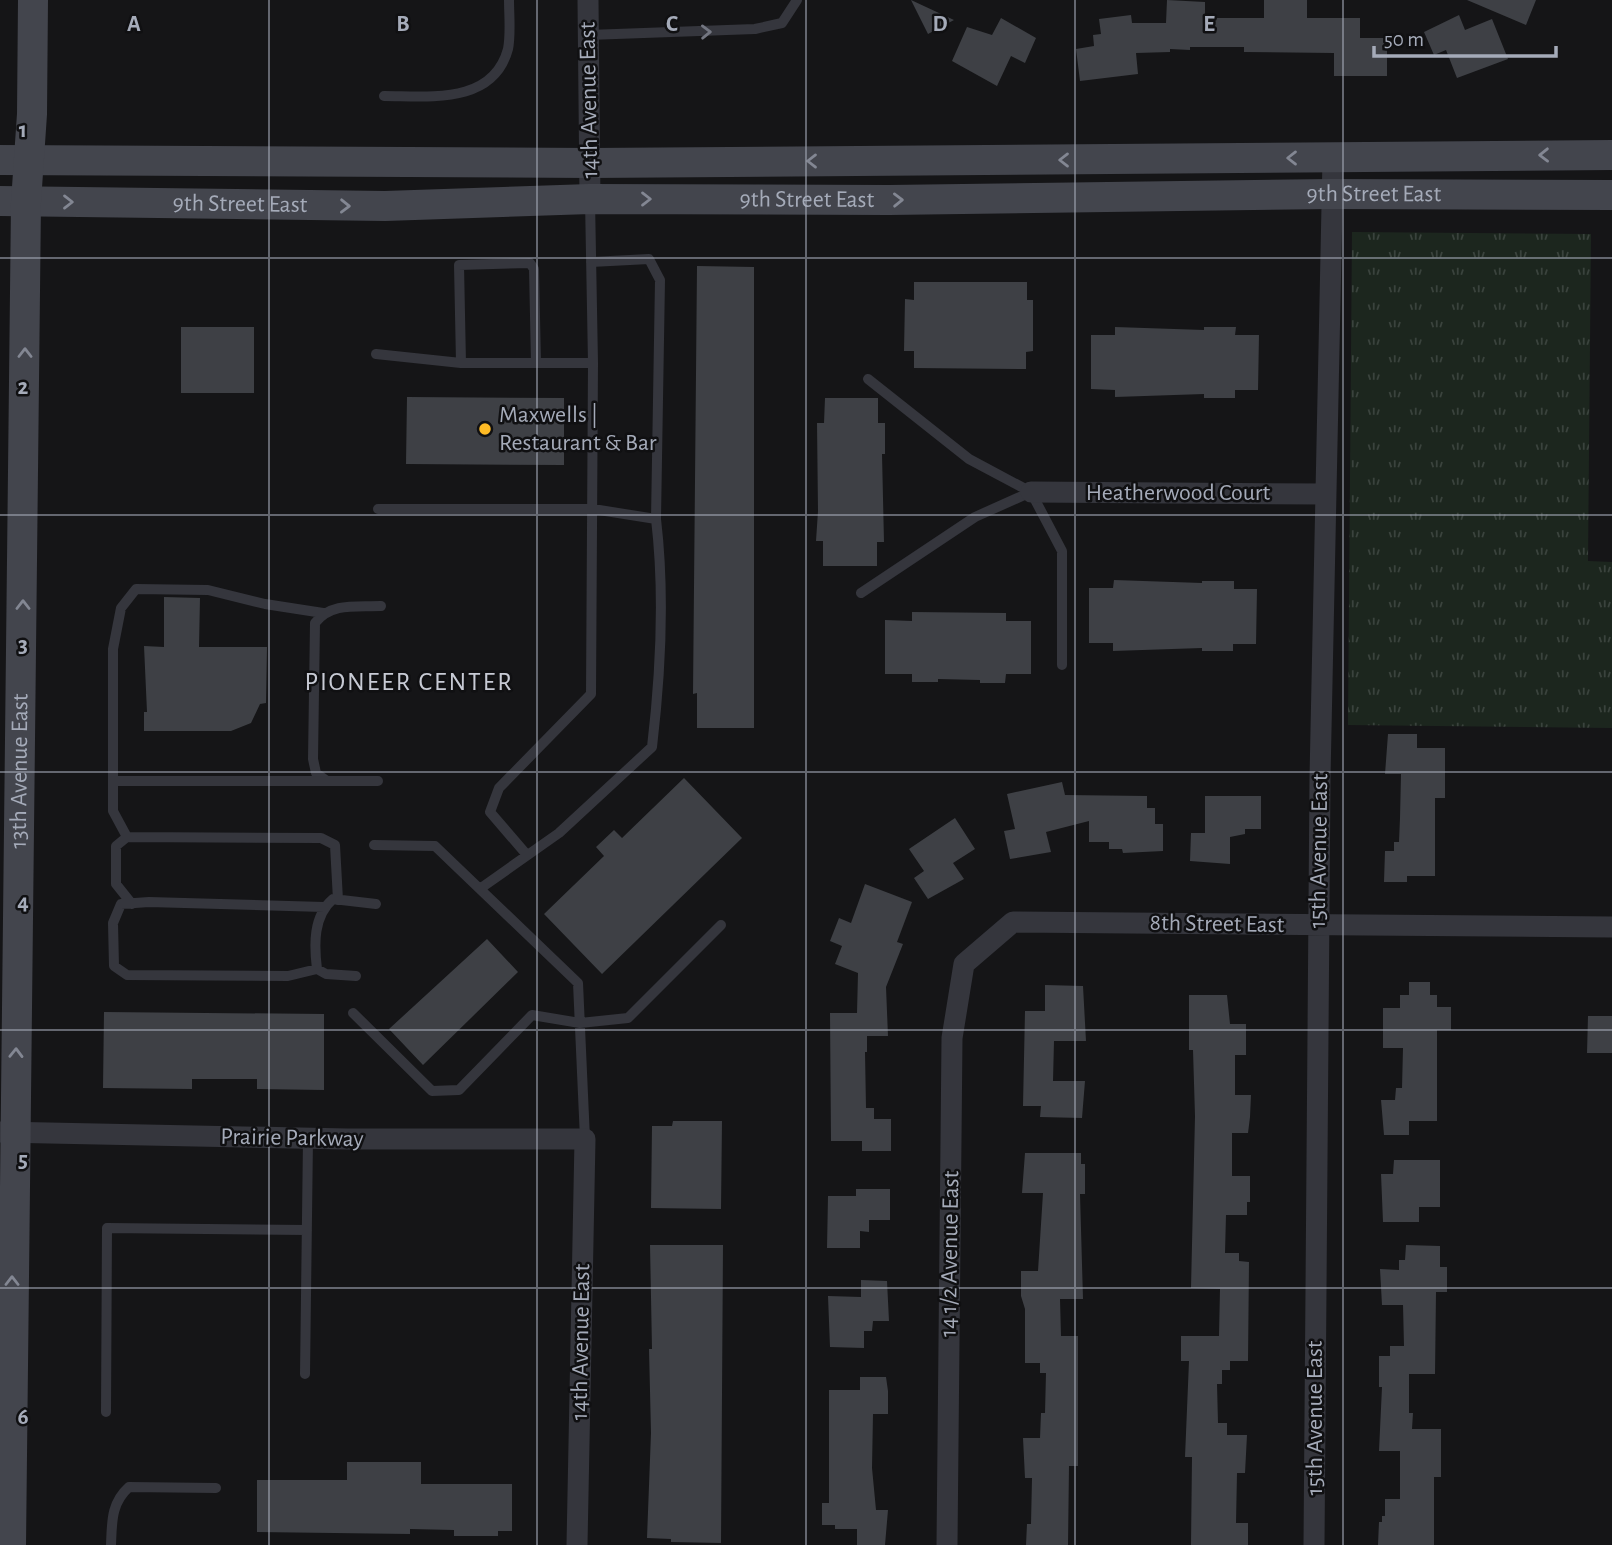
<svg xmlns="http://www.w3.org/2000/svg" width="1612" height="1545" viewBox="0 0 1612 1545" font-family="'Alegreya Sans',sans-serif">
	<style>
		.park { fill: url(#park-tufts) }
		.building { fill: #3e4045 }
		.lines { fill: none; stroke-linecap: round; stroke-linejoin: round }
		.lane { stroke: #35363d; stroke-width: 10 }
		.street { stroke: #35363d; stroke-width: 21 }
		.secondary { stroke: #43454d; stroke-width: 30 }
		.oneway { stroke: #737681 }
		.oneway2 { stroke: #838793 }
		.grid { fill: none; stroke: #a5abb9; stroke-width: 2; stroke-opacity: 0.55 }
		.poi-dot { fill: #ffbb25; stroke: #101012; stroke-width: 2.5 }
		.labels { text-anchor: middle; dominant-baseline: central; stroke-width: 5; stroke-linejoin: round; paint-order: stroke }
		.street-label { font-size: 24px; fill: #a5abb9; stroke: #101012 }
		.poi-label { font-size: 24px; fill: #a5abb9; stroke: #101012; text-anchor: start }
		.neighbourhood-label { font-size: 26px; letter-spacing: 2px; fill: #c7cad4; stroke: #101012 }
		.grid-label { font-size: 23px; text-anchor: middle; font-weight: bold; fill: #a5abb9; stroke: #101012; stroke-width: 5; stroke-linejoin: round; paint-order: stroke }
	</style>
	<defs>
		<pattern id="park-tufts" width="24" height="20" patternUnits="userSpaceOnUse" patternTransform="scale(1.75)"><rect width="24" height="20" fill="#1c261e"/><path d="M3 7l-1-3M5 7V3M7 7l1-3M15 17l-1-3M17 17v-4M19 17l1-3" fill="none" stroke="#3a433d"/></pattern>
	</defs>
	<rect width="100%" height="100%" fill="#151517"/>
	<path class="park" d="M 1352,232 L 1591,234 L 1588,561 L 1612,562 L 1612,728 L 1348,725 Z"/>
	<path class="building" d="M 911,0 L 954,20 L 928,34 Z
		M 1167,0 L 1205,2 L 1205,16 L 1218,18 L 1264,18 L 1264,0 L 1307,0 L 1307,18 L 1360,18 L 1360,38 L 1387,38 L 1387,76 L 1334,76 L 1334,53 L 1244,52 L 1244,47 L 1190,47 L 1190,50 L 1170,49 L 1170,52 L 1136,53 L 1138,74 L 1080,81 L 1076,49 L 1094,46 L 1093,35 L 1101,34 L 1099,19 L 1131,15 L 1132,23 L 1166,23 Z
		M 1467,0 L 1536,0 L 1526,25 Z
		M 1459,15 L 1465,30 L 1492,19 L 1508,59 L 1457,78 L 1446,50 L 1434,55 L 1424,32 Z
		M 1001,18 L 1036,38 L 1025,63 L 1011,56 L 997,86 L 952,61 L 967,27 L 992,35 Z
		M 697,266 L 754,267 L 754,728 L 697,728 L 697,693 L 693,694 Z
		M 914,282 L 1027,282 L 1027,300 L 1033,300 L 1033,351 L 1026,352 L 1026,369 L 914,368 L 914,351 L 904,351 L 905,299 L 914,300 Z
		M 181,327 L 254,327 L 254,393 L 181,393 Z
		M 1115,327 L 1204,330 L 1204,327 L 1236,327 L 1235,335 L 1259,335 L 1258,390 L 1235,390 L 1235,398 L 1204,398 L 1204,394 L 1115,397 L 1115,390 L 1091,389 L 1091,335 L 1115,335 Z
		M 407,397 L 564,398 L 564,465 L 406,464 Z
		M 825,398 L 878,398 L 878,423 L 885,423 L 885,454 L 882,454 L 884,542 L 877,542 L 877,566 L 823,566 L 823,541 L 816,541 L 818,511 L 817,423 L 824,423 Z
		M 1114,580 L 1202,583 L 1202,581 L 1234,581 L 1234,589 L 1257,589 L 1256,644 L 1233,644 L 1233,651 L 1202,651 L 1202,648 L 1113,651 L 1113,643 L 1089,643 L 1089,588 L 1113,588 Z
		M 164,597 L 200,598 L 199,647 L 267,647 L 266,703 L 260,704 L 251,723 L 231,731 L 144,731 L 144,712 L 147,712 L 144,646 L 164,647 Z
		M 912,612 L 1006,613 L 1006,621 L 1031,621 L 1031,674 L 1006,674 L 1005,683 L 980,683 L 980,680 L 938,679 L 938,682 L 912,682 L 912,674 L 885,674 L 885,620 L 912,621 Z
		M 1388,734 L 1417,734 L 1417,748 L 1445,748 L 1445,798 L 1435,798 L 1435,876 L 1407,876 L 1407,882 L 1384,882 L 1385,851 L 1394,851 L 1394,842 L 1399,842 L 1400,818 L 1401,774 L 1385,774 Z
		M 684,778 L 742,838 L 602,974 L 544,914 L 604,856 L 596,847 L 614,830 L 622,838 Z
		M 1062,782 L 1065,795 L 1147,796 L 1147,808 L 1155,808 L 1155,824 L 1163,824 L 1163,851 L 1123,853 L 1122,849 L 1109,849 L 1109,842 L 1089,842 L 1089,821 L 1046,832 L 1051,852 L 1010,859 L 1004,831 L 1015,829 L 1007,794 Z
		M 1205,796 L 1261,796 L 1261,829 L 1245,829 L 1245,834 L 1230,837 L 1230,864 L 1190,861 L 1191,833 L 1205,833 Z
		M 955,818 L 975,849 L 953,863 L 964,879 L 928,899 L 914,878 L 924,871 L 909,849 Z
		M 865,884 L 912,902 L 897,942 L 903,944 L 886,987 L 888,1036 L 867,1036 L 867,1052 L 865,1052 L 866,1108 L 874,1108 L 874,1119 L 891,1119 L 891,1151 L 862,1151 L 862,1141 L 831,1141 L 830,1013 L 857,1013 L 858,973 L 835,964 L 842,946 L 830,941 L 839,918 L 851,923 Z
		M 487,939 L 518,972 L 423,1065 L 389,1029 Z
		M 1409,982 L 1430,982 L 1430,995 L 1437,995 L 1437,1007 L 1451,1007 L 1451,1030 L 1437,1030 L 1437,1121 L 1409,1121 L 1409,1135 L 1384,1135 L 1381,1100 L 1395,1100 L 1396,1088 L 1402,1088 L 1403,1048 L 1383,1048 L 1383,1008 L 1400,1008 L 1400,995 L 1409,995 Z
		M 1045,985 L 1083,986 L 1086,1041 L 1054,1041 L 1053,1081 L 1085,1081 L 1082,1118 L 1040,1117 L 1041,1106 L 1023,1106 L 1025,1011 L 1045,1011 Z
		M 1189,995 L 1227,995 L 1230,1024 L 1246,1024 L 1246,1055 L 1235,1055 L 1235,1095 L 1251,1095 L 1250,1117 L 1248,1133 L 1232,1133 L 1232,1176 L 1250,1176 L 1250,1202 L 1247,1202 L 1247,1215 L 1226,1215 L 1225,1253 L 1239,1253 L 1239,1261 L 1249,1262 L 1248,1361 L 1230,1361 L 1230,1370 L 1222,1370 L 1222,1384 L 1217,1384 L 1218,1423 L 1227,1423 L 1227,1435 L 1247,1435 L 1245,1473 L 1237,1473 L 1236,1523 L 1248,1523 L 1248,1545 L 1191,1545 L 1192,1457 L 1185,1457 L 1189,1361 L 1181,1361 L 1181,1336 L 1219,1336 L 1220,1289 L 1191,1288 L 1195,1116 L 1193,1050 L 1189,1050 Z
		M 104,1012 L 324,1014 L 324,1090 L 257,1089 L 257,1079 L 192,1079 L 192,1089 L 103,1088 Z
		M 1588,1016 L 1612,1016 L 1612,1053 L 1587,1053 Z
		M 673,1121 L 722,1121 L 721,1209 L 651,1208 L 652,1126 L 672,1126 Z
		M 1025,1153 L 1081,1153 L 1081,1164 L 1085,1164 L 1085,1194 L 1080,1194 L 1083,1299 L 1060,1299 L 1061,1336 L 1078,1336 L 1078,1466 L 1069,1466 L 1068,1545 L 1026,1545 L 1027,1524 L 1031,1524 L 1032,1478 L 1025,1478 L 1023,1438 L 1040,1438 L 1041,1413 L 1045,1413 L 1046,1373 L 1040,1373 L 1040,1363 L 1025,1363 L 1025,1309 L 1021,1296 L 1021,1271 L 1038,1271 L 1043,1193 L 1022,1193 Z
		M 1394,1160 L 1440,1160 L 1440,1207 L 1419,1207 L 1419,1222 L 1383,1222 L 1381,1174 L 1393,1174 Z
		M 856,1189 L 890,1189 L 890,1220 L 869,1220 L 869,1232 L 860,1231 L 860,1248 L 827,1248 L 828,1196 L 856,1196 Z
		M 650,1245 L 723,1245 L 721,1543 L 671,1542 L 671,1539 L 647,1538 L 651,1433 L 649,1349 L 652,1349 Z
		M 1406,1245 L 1440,1246 L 1440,1267 L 1447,1267 L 1447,1292 L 1436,1292 L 1435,1374 L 1409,1374 L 1409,1413 L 1413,1413 L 1412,1429 L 1441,1429 L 1441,1477 L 1434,1477 L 1434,1545 L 1378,1545 L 1379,1522 L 1382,1522 L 1382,1516 L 1385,1516 L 1385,1499 L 1400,1499 L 1400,1451 L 1379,1451 L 1382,1387 L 1379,1387 L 1379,1356 L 1390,1356 L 1390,1346 L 1404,1346 L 1403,1305 L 1382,1305 L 1380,1269 L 1399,1270 L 1399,1260 L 1405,1260 Z
		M 861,1280 L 887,1281 L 889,1321 L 873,1321 L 872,1331 L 864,1331 L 864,1348 L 830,1347 L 828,1296 L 861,1297 Z
		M 860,1377 L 886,1377 L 888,1391 L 888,1414 L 873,1414 L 872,1468 L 876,1510 L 888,1510 L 885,1545 L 857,1545 L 857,1529 L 835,1529 L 835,1525 L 822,1525 L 822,1503 L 829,1503 L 829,1390 L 860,1390 Z
		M 347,1462 L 421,1462 L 421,1484 L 512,1484 L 512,1531 L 498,1531 L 498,1536 L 454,1536 L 454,1530 L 410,1529 L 410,1534 L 257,1532 L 257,1480 L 347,1480 Z"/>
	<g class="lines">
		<path class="lane" d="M 588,35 L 755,29 L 782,23 L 797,0
			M 384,96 C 429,96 493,105 508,49 C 511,34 509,15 509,0
			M 591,262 L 649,259 L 660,280 L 656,519
			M 376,354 L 461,363 L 593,363
			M 461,363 L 459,265 L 530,263 L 534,269 L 536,363
			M 868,379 L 969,459 L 1031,492 L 1062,551 L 1062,665
			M 378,509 L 593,509 L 656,519 C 665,595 661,671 652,747 L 559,833 L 481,888
			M 861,593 L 975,517 L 1031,492
			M 113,781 L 327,781
			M 378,781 L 327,781 L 316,773 L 313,759 L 315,623 C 331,602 357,607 381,606
			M 127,837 L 113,811 L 113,649 L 121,608 L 136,589 L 208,590 L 265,604 L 323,613
			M 374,845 L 435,846 L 578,983 L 585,1139
			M 527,855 L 490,812 L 499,788 L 591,694 L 593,363 L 590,200
			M 132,904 L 116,884 L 116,846 L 127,837 L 321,838 L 335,845 L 338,900
			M 317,969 L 288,976 L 127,975 L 114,966 L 113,923 L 121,904 L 149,902 L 324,907
			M 356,976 L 326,974 L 317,969 C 314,945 313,916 333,899 L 376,904
			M 353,1013 L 432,1091 L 459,1090 L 532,1015 L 580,1023 L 628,1018 L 721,925
			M 305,1374 L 308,1139
			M 106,1412 L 107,1228 L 307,1230
			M 111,1545 C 112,1522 111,1503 129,1487 L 216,1488"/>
		<path class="street" d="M 588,0 L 590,199
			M 1031,492 L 1324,494
			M 0,1132 L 347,1139 L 585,1139 L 577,1545
			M 947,1545 L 952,1038 L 964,964 L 1013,922 L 1612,927
			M 1314,1545 L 1320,778 L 1333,158"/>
		<g class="secondary">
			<path d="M 0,160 L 591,163 L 1612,155"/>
			<path id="s1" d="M 0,201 L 385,206 L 590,199 L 889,200 L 1331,194 L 1612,195"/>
			<path id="s2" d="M 11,1545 L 26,202 L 32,114 L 33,0"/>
		</g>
	</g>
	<defs><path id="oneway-chevron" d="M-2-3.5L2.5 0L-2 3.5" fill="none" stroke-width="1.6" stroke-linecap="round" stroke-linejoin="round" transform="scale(1.75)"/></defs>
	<use class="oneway" href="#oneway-chevron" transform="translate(706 32) rotate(-1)"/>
	<g class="oneway2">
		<use href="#oneway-chevron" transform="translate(1544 155) rotate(179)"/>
		<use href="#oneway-chevron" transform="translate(1292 158) rotate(180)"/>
		<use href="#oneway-chevron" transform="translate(1064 160) rotate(180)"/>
		<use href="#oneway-chevron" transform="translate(812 161) rotate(180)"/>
		<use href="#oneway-chevron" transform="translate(646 199)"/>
		<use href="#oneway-chevron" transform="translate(898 200) rotate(-1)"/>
		<use href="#oneway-chevron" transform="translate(68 202)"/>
		<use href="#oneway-chevron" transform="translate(345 206) rotate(1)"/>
		<use href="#oneway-chevron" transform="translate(25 353) rotate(-90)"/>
		<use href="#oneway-chevron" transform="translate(23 605) rotate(-90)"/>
		<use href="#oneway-chevron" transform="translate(16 1053) rotate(-89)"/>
		<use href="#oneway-chevron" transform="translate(12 1281) rotate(-90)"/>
	</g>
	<path class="grid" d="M 269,0 L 269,1545M 537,0 L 537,1545M 806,0 L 806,1545M 1075,0 L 1075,1545M 1343,0 L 1343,1545M 0,258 L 1612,258M 0,515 L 1612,515M 0,772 L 1612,772M 0,1030 L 1612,1030M 0,1288 L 1612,1288"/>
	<circle class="poi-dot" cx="485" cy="429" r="7"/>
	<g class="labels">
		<g class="street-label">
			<text transform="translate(589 100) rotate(-91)">14th Avenue East</text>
			<text stroke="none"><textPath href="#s1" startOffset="1374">9th Street East</textPath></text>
			<text stroke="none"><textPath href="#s1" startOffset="807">9th Street East</textPath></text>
			<text stroke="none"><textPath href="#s1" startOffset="240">9th Street East</textPath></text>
			<text x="1178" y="493">Heatherwood Court</text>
			<text stroke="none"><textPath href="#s2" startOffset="774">13th Avenue East</textPath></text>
			<text transform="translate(1319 851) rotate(-89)">15th Avenue East</text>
			<text transform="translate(1217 924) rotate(1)">8th Street East</text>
			<text transform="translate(292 1138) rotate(1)">Prairie Parkway</text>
			<text transform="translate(950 1254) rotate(-89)">14 1/2 Avenue East</text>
			<text transform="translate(581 1342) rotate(-89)">14th Avenue East</text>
			<text transform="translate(1315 1418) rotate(-90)">15th Avenue East</text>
		</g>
		<g class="poi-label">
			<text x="499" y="415">Maxwells |<tspan x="499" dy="28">Restaurant &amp; Bar</tspan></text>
		</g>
		<g class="neighbourhood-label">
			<text x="409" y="682">PIONEER CENTER</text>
		</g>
	</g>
	<g class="grid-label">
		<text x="134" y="31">A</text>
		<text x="403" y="31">B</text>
		<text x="672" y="31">C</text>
		<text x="940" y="31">D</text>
		<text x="1209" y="31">E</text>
		<text x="23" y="137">1</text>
		<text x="23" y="394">2</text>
		<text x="23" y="652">3</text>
		<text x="23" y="909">4</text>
		<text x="23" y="1167">5</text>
		<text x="23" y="1424">6</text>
	</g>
	<path d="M1374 46v10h182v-10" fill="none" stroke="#a5abb9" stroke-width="3.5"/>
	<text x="1384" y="46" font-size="21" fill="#a5abb9" stroke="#101012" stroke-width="5" paint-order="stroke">50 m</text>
</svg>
